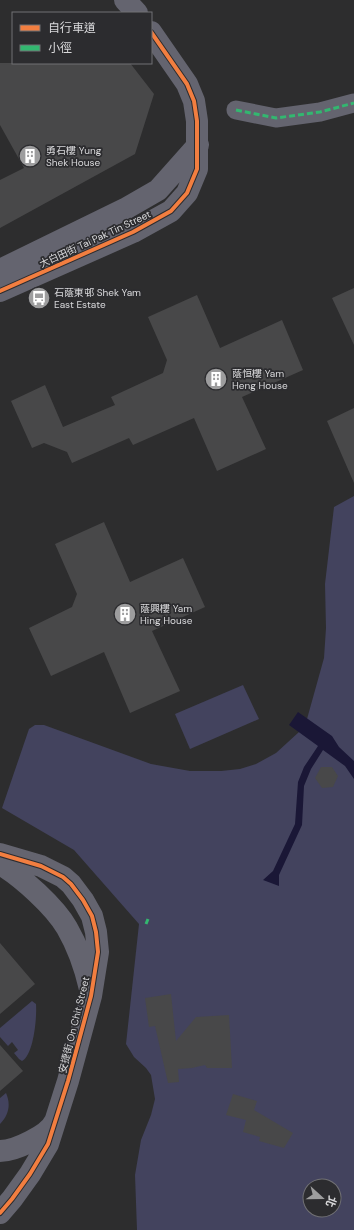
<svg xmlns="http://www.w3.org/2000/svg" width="354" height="1230" viewBox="0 0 354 1230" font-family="'DM Sans','Noto Sans TC',sans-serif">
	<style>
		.green { fill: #43435e; fill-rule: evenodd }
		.water { fill: #1a1736 }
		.building { fill: #484849 }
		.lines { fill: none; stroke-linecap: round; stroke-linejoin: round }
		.pedestrian { stroke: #64646f; stroke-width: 19 }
		.minor { stroke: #64646f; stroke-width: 22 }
		.tertiary { stroke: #64646f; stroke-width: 22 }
		.quiet { stroke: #33b770; stroke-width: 3; stroke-dasharray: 6 3; stroke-linecap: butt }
		.cycleway-casing { stroke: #2c2c2f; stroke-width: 6 }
		.cycleway { stroke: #f27e40; stroke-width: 4 }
		.labels { text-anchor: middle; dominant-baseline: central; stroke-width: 3.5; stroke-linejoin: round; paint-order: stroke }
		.poi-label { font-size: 10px; fill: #d9d9db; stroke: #2c2c2f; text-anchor: start }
		.street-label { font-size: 10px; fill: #d9d9db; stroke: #2c2c2f }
	</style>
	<rect width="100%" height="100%" fill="#2d2d2e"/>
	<path class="green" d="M 354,496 L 354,1230 L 137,1230 L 135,1175 L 141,1140 L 151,1115 L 155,1099 L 151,1075 L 146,1068 L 134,1057 L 126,1044 L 139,924 L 74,850 L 2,808 L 29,729 L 35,725 L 44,725 L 151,764 L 190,771 L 221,771 L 240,769 L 256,764 L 276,753 L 299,732 L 307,719 L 324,658 L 326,628 L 325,584 L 334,507 ZM 310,1186 L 334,1186 L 334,1210 L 310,1210 Z
		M 243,685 L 259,719 L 190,749 L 175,714 Z
		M 32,1001 L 36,1004 C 37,1016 34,1055 22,1061 L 19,1059 L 14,1053 L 18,1050 L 12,1042 L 8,1046 L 0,1037 L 0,1028 Z
		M 6,1093 C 11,1104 9,1115 0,1124 L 0,1098 Z"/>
	<path class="water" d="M 298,712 L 332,736 L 339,747 L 354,761 L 354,779 L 345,766 L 323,750 L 311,769 L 304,786 L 302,825 L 279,875 L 279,886 L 263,880 L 273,871 L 295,824 L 298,782 L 304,767 L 318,746 L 289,725 Z"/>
	<path class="building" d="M 0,63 L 130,63 L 154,94 L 135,154 L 0,228 L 0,180 L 24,168 L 0,125 Z
		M 354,288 L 354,345 L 332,298 Z
		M 197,295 L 220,348 L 282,320 L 303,370 L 242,397 L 266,449 L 217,471 L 194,418 L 133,445 L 129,438 L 72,463 L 67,452 L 44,443 L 32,448 L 11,401 L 45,385 L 63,427 L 115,405 L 111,397 L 163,373 L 167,360 L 148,317 Z
		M 354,408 L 354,483 L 327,421 Z
		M 104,522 L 130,582 L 183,558 L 205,607 L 152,631 L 180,691 L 130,713 L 104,652 L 51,676 L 29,628 L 72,607 L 77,594 L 55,544 Z
		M 321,767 L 332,767 L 338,776 L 333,787 L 322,788 L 315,778 Z
		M 0,943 L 35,984 L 0,1014 Z
		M 171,994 L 176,1041 L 196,1017 L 229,1015 L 232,1068 L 207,1068 L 205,1065 L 192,1068 L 178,1069 L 179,1082 L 168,1083 L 155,1026 L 149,1027 L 145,998 Z
		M 0,1045 L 23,1071 L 0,1091 Z
		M 233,1094 L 257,1101 L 254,1110 L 293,1133 L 284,1148 L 259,1141 L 260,1137 L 243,1132 L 246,1120 L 226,1115 Z"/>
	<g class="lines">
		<path class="pedestrian" d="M 236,110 L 276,118 L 320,112 L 354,103"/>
		<path class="minor" d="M 0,854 L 41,866 L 63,877 L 71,884 L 83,900 L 92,916 L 96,932 L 98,952 L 91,996 L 68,1081 L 48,1144 L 30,1174 L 12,1199 L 0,1213
			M 0,864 C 21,876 55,907 67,928 C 78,947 85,967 90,989
			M 0,1151 C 15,1151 49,1135 55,1121"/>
		<path class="tertiary" d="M 125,0 L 137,13
			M 0,270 L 125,209 L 158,190 L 198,145
			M 0,291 L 133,232 L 171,211 L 187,193 L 197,169 L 197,121 L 194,101 L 187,84 L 151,32"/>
		<path class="quiet" d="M 236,110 L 276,118 L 320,112 L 354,103
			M 146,924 L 148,919"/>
		<g class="cycleway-casing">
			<path id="cycleway" d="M 0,291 L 133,232 L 171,211 L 187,193 L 197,169 L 197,121 L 194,101 L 187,84 L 151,32
				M 0,854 L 41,866 L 63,877 L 71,884 L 83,900 L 92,916 L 96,932 L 98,952 L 91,996 L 68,1081 L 48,1144 L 30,1174 L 12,1199 L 0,1213"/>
		</g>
		<use href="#cycleway" class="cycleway"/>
	</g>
	<defs>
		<g id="building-disc" transform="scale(1.15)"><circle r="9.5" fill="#9d9d9e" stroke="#2c2c2f"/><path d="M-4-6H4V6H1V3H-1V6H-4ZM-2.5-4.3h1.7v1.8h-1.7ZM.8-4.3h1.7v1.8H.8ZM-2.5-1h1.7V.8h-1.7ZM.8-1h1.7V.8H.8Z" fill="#fff"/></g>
		<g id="bus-disc" transform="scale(1.15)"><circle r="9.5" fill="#9d9d9e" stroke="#2c2c2f"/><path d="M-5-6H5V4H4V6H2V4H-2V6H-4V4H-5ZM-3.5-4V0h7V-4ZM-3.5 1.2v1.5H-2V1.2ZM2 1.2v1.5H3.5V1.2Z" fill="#fff"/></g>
	</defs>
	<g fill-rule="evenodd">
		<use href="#building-disc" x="30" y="156"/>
		<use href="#bus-disc" x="39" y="298"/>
		<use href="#building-disc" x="216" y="379"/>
		<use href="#building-disc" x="125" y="614"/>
	</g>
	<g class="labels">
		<g class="poi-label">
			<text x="46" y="150">勇石樓 Yung<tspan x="46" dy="12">Shek House</tspan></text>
			<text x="54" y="292">石蔭東邨 Shek Yam<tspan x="54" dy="12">East Estate</tspan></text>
			<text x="232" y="373">蔭恒樓 Yam<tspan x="232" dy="12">Heng House</tspan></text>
			<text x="140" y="608">蔭興樓 Yam<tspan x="140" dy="12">Hing House</tspan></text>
		</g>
		<g class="street-label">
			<text transform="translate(95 239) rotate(-25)">大白田街 Tai Pak Tin Street</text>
			<text transform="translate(74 1025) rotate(-76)">安捷街 On Chit Street</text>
		</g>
	</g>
	<rect x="12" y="12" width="140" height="52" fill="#2c2c2f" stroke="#717174"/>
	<rect x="20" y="25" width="20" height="6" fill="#f27e40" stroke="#717174"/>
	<text x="48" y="32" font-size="12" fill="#d9d9db">自行車道</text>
	<rect x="20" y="45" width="20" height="6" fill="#33b770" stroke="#717174"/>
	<text x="48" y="52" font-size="12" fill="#d9d9db">小徑</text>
	<g transform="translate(322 1198) rotate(111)"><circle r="19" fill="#2c2c2f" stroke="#717174"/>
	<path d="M0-3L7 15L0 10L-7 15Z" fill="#9d9d9e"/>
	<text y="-6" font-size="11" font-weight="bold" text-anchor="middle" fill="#d9d9db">北</text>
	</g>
</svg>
